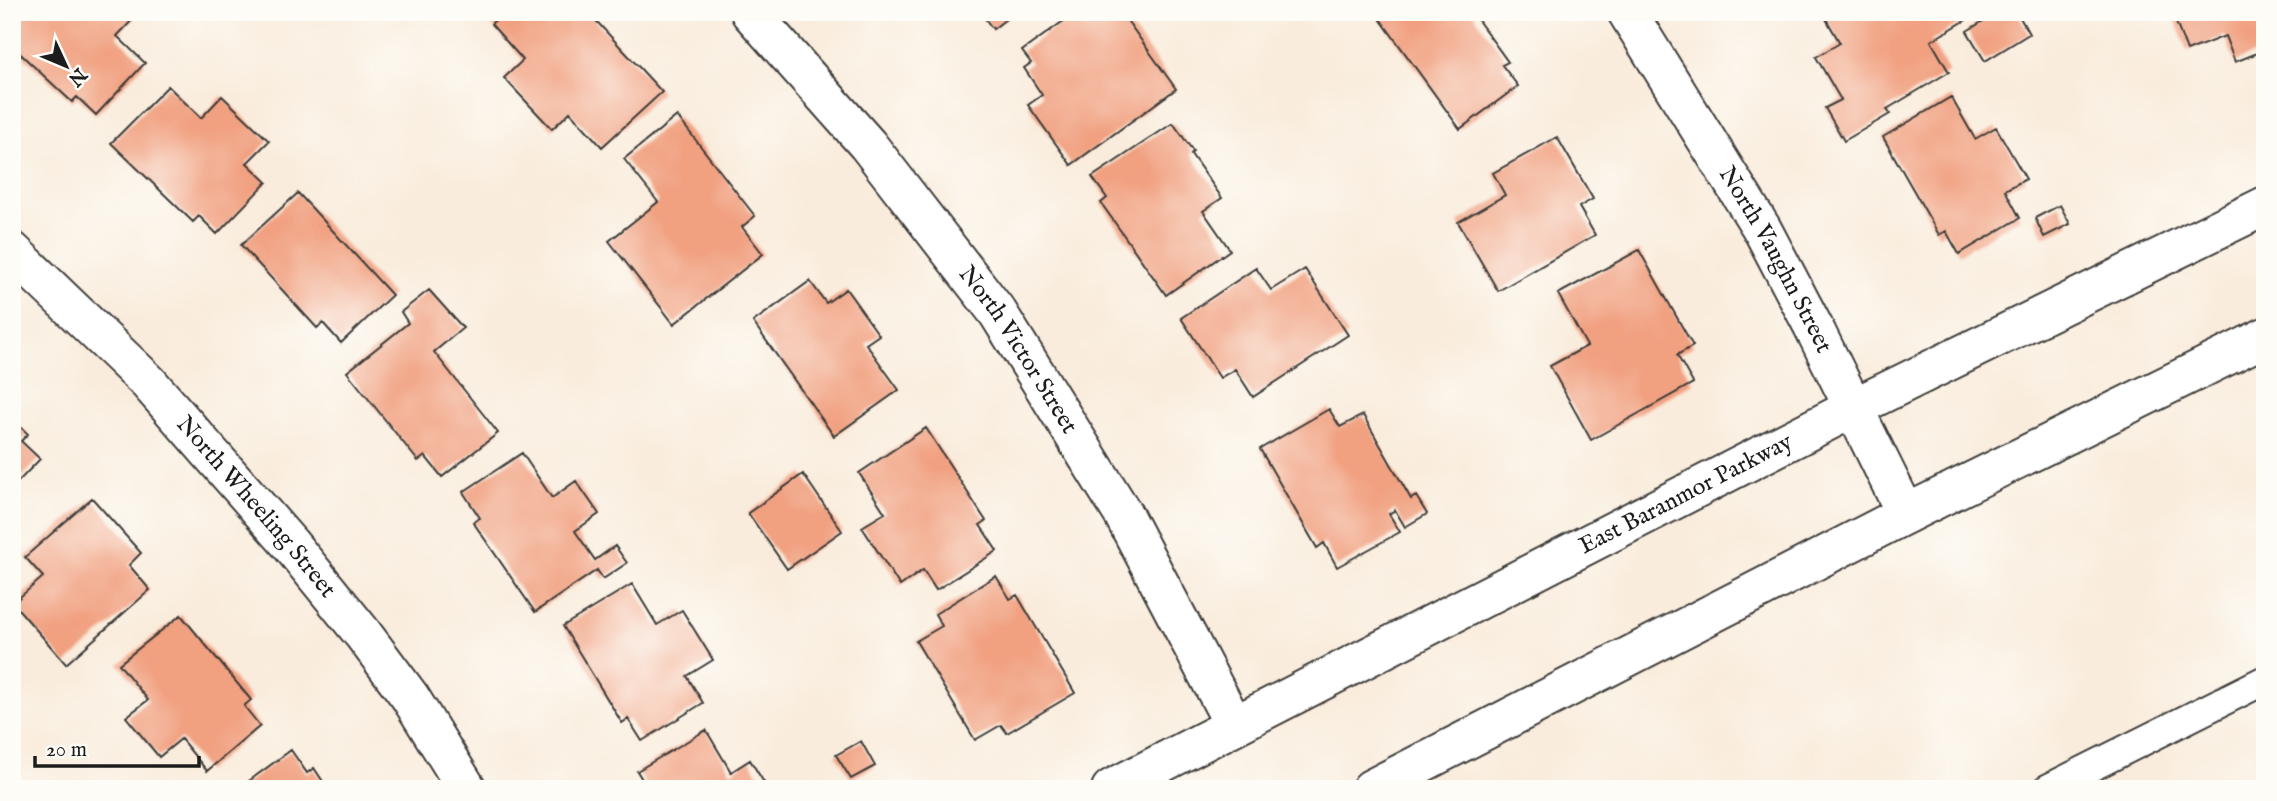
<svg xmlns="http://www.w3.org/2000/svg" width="2277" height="801" viewBox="0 0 2277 801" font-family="'IM FELL English',serif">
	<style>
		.building { fill: #f1a080 }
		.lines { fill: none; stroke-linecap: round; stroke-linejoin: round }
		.service-casing { stroke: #3d3b39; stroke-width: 32 }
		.minor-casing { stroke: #3d3b39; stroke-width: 42 }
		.tertiary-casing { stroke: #3d3b39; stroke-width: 42 }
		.service { stroke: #fff; stroke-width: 28 }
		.minor { stroke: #fff; stroke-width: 38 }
		.tertiary { stroke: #fff; stroke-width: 38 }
		.labels { text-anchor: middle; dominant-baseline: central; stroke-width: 5; stroke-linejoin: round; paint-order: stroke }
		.street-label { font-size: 24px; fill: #1c1c1c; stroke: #fdfcf7 }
	</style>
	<rect width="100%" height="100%" fill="#fdfcf7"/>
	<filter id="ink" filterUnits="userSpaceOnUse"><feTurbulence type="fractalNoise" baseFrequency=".0143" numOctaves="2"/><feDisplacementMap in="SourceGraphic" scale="14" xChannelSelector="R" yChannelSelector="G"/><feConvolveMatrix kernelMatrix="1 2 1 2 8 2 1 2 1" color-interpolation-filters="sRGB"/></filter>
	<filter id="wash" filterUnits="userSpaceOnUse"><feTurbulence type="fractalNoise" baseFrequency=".00686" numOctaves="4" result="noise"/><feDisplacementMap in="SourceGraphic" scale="28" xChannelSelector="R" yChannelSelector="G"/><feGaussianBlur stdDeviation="1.57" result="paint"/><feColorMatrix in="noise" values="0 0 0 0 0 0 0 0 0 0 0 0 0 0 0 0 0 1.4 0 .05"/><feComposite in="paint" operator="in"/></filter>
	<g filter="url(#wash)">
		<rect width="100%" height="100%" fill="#f9ecdc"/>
		<g id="blocks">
			<path class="building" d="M 12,12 L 133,12 L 137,15 L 117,36 L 145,63 L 96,115 L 77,97 L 72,102 L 12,46 Z
				M 504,12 L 576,12 L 579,15 L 581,12 L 588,12 L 662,92 L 602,147 L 570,112 L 552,129 L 504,78 L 523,60 L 491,24 Z
				M 980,12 L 1015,12 L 993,29 Z
				M 1076,12 L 1121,12 L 1176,89 L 1071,165 L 1028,105 L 1042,95 L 1024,68 L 1031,63 L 1022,51 Z
				M 1384,12 L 1472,12 L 1508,62 L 1502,65 L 1518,86 L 1460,129 L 1378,16 Z
				M 1822,12 L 1962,12 L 1966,20 L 1931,41 L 1949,72 L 1887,109 L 1890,114 L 1844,141 L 1825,108 L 1841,100 L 1816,57 L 1840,43 Z
				M 1998,12 L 2017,12 L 2029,34 L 1985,61 L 1967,31 Z
				M 2172,12 L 2265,12 L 2265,50 L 2235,62 L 2225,36 L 2187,51 Z
				M 168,86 L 201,118 L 222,96 L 269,141 L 247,163 L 267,182 L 217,234 L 199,216 L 193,222 L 111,143 Z
				M 1951,97 L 1975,139 L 1996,127 L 2026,179 L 2005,190 L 2020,218 L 1959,254 L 1946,231 L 1939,235 L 1883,137 Z
				M 677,116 L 755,216 L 742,227 L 763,254 L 674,324 L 609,241 L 658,202 L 624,159 Z
				M 1173,123 L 1193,151 L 1191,154 L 1222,198 L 1203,211 L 1230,250 L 1166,295 L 1101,203 L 1107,198 L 1092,177 Z
				M 1557,137 L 1593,199 L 1579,207 L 1595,235 L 1498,291 L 1458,222 L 1505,195 L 1493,173 Z
				M 298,193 L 392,295 L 341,343 L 323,323 L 317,328 L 241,245 Z
				M 2060,205 L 2070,224 L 2044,237 L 2035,218 Z
				M 1639,250 L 1693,346 L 1677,355 L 1693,383 L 1591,440 L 1550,366 L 1587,346 L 1558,294 Z
				M 1256,268 L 1271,290 L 1305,269 L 1348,335 L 1253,397 L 1235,369 L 1220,378 L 1181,318 Z
				M 810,281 L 826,303 L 846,289 L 879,335 L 866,344 L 899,390 L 834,436 L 753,322 Z
				M 429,290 L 463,328 L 434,352 L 498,433 L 442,477 L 425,456 L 418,461 L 347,372 L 408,323 L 401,312 Z
				M 1329,409 L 1340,427 L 1363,415 L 1411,499 L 1416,496 L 1427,514 L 1405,527 L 1395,510 L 1389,514 L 1400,532 L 1337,567 L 1324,543 L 1317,548 L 1260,449 Z
				M 12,419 L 28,434 L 21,441 L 40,459 L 12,488 Z
				M 926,428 L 986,521 L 980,525 L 997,551 L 936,590 L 923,570 L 900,586 L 862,527 L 885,513 L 859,473 Z
				M 522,453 L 552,498 L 576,481 L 599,514 L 575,531 L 595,560 L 615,546 L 627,563 L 603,579 L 597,570 L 535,612 L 473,522 L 480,518 L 463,492 Z
				M 803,474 L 842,531 L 787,569 L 748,513 Z
				M 92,498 L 141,553 L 129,565 L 150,590 L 66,664 L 13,603 L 43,577 L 25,557 Z
				M 996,576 L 1010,599 L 1017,595 L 1075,693 L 1007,733 L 1001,725 L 975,740 L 916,641 L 942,626 L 935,614 Z
				M 632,584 L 657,625 L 682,610 L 713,660 L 687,676 L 703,703 L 642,741 L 628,719 L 622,723 L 563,626 Z
				M 181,615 L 251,700 L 244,706 L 260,726 L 207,771 L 181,739 L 159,757 L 126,717 L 148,700 L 119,664 Z
				M 706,730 L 731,772 L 750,760 L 768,789 L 648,789 L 637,771 Z
				M 861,741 L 875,766 L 851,779 L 836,755 Z
				M 291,750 L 307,773 L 314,768 L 328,789 L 238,789 Z"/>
		</g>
	</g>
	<g filter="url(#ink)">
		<use href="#blocks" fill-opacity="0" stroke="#3d3b39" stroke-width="2"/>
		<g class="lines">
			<g class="service-casing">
				<path id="service" d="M 2047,789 L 2265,680"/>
			</g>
			<g class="minor-casing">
				<g id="minor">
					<path id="s1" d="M 750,12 L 868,145 L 998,313 L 1123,514 L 1234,725"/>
					<path id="s2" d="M 1627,12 L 1762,229 L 1813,326 L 1906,514"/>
					<path id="s3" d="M 12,251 L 148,382 L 290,544 L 363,634 L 410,697 L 467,789"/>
				</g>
			</g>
			<g class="tertiary-casing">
				<g id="tertiary">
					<path id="s4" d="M 1111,789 L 1853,408 L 2265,206"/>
					<path d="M 1371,789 L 1906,514 L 2265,337"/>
				</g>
			</g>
			<use href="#service" class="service"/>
			<use href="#minor" class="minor"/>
			<use href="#tertiary" class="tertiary"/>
		</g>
	</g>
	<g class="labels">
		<g class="street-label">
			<text stroke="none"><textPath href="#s2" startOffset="289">North Vaughn Street</textPath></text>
			<text stroke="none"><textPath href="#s1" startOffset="432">North Victor Street</textPath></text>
			<text stroke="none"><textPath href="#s4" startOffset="646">East Baranmor Parkway</textPath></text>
			<text stroke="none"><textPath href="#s3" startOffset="354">North Wheeling Street</textPath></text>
		</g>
	</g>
	<rect width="2277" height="801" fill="none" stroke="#fdfcf7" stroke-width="42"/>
	<g transform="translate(66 66) rotate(134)" stroke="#fdfcf7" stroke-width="5" paint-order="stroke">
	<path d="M0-5L12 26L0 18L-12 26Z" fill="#1c1c1c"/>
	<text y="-10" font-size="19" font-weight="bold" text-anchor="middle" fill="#1c1c1c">N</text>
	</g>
	<path d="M35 756v10h164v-10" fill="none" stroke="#1c1c1c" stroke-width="3.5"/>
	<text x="46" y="756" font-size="21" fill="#1c1c1c" stroke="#fdfcf7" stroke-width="5" paint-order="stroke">20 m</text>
</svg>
